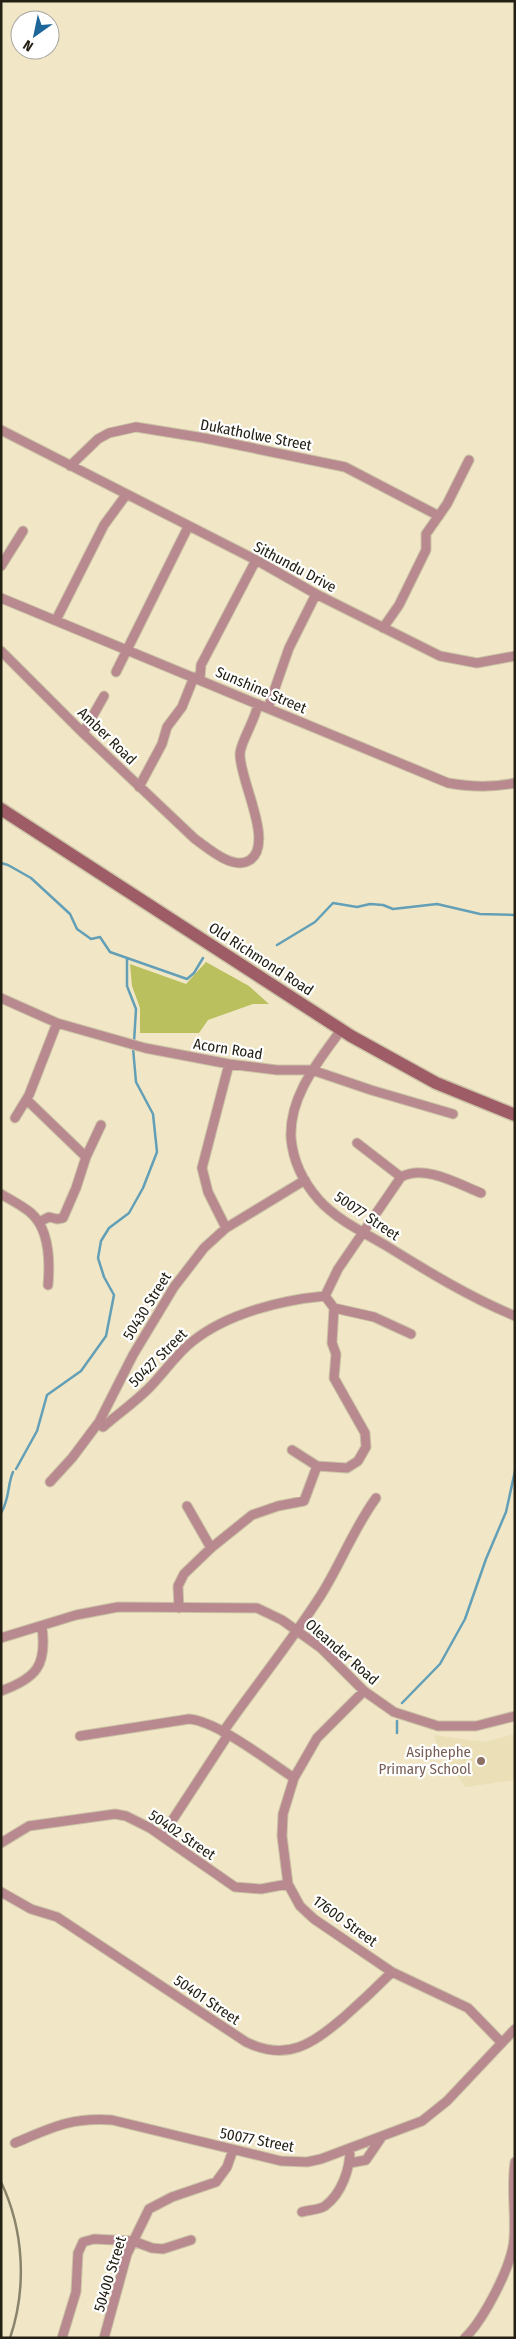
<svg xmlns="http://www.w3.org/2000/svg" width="516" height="2339" viewBox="0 0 516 2339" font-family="'Fira Sans Condensed',sans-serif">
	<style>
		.built { fill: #eadfb6 }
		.green { fill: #bbc05e }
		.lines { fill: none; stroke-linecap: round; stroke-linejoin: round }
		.stream { stroke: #639fb6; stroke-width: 2.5 }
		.street-casing { stroke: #ccc3a6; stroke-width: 11 }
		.secondary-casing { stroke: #ccc3a6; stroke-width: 15 }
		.street { stroke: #b88a90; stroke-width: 9 }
		.secondary { stroke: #9d5c66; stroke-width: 12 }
		.rail { stroke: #8b846d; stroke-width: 2.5 }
		.education-dot { fill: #8d6e63; stroke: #fff; stroke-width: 2 }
		.labels { text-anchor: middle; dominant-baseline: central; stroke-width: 4.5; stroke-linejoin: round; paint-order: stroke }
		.street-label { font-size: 15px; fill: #242114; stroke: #fff }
		.education-label { font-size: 15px; fill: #785e54; stroke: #fff; text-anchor: end }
	</style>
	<rect width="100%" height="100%" fill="#f1e7c6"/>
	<path class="built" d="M 515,1734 L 515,1780 L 465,1787 L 436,1743 L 434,1735 L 484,1742 Z"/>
	<path class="green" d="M 206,962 L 249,986 L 269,1004 L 253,1004 L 208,1020 L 199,1033 L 140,1033 L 140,1008 L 132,986 L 130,964 L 186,984 Z"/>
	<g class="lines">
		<path class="stream" d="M 1,863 L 8,865 L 31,878 L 70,914 L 77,929 L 91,939 L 100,937 L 110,952 L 187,979 L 194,973 L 203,958
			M 277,945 L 315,922 L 333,903 L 357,907 L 370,904 L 383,905 L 393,909 L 437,904 L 480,914 L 515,915
			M 127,959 L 127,986 L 136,1009 L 134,1042
			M 16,1469 L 37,1431 L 47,1395 L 81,1371 L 106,1336 L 114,1295 L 104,1277 L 98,1258 L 101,1241 L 109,1228 L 129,1213 L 143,1188 L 157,1152 L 153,1114 L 136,1082 L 133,1048
			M 1,1513 C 10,1498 7,1486 13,1472
			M 402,1703 L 440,1664 L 465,1619 L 486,1559 L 506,1512 L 515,1471
			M 397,1733 L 397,1721"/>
		<g class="street-casing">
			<path id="street" d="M 1,430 L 256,560 L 316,594 L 440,656 L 477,663 L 515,656
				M 70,466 L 98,439 L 109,433 L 136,427 L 204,438 L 345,467 L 439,516
				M 1,566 L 23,531
				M 1,598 L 448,783 C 471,787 491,788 515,783
				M 56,620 L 104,525 L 126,495
				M 383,628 L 399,605 L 426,550 L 426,534 L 447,504 L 469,460
				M 1,651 L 83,733 L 195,839 C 208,848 233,871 250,860 C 275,843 239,779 240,754 C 240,743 255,721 258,704
				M 116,672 L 188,527
				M 200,679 L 201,665 L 256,560
				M 268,708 L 289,648 L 316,594
				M 83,733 L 104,696
				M 139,787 L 162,744 L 167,727 L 182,707 L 194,677
				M 1,998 L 57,1023 L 145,1048 L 229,1064 L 277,1070 L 312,1070 L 371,1090 L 453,1114
				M 341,1030 C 318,1062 289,1096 291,1138 C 293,1161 304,1183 319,1200 C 336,1219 363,1232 385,1245 C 427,1271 469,1297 515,1316
				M 27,1100 L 86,1157
				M 15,1118 L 29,1095 L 57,1023
				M 357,1143 L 401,1177
				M 1,1194 C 11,1200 23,1206 31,1213 C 50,1230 50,1262 48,1285
				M 39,1222 L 49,1217 L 57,1219 L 63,1218 L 76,1188 L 86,1157 L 101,1125
				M 226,1228 L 208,1192 L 202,1168 L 229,1064
				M 325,1296 L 338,1269 L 401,1177 C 425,1164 458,1184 481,1193
				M 334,1308 L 374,1317 L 411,1334
				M 99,1422 L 103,1427 C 118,1414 135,1402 149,1388 C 165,1372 176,1354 193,1341 C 228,1313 282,1300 325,1296
				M 292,1450 L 317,1466 L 347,1468 L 358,1461 L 366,1447 L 365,1433 L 334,1378 L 336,1354 L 332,1343 L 334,1308 L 325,1296
				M 50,1482 L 72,1458 L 99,1422 L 133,1355 L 174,1287 L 204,1248 L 226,1228 L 305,1180
				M 187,1506 L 211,1548
				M 179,1608 L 178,1586 L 184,1574 L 211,1548 L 252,1515 L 278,1506 L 304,1501 L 317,1466
				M 1,1638 L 76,1615 L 118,1607 L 257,1608 L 282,1620 L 321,1648 L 364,1691 L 394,1712 L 438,1726 L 476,1726 L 515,1716
				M 1,1691 C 37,1678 47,1665 42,1627
				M 364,1691 L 317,1738 L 294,1778 L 283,1814 L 282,1836 L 288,1884 L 300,1906 L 314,1919 L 392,1972 L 468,2008 L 502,2043
				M 223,1732 C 255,1686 291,1642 321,1595 C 341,1563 354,1528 376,1498
				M 80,1736 L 189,1719 C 217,1721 268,1761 294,1778
				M 162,1836 L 228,1735
				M 1,1843 L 29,1826 L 115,1814 L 126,1816 L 150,1828 L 235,1887 L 261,1889 L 288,1884
				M 1,1892 L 31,1909 L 57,1917 L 246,2042 C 287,2062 312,2044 343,2018 C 360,2003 376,1988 392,1972
				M 15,2143 C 51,2128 71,2117 112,2120 L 281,2161 L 307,2162 L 321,2159 L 422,2121 L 447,2101 L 515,2029
				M 350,2163 L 366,2160 L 381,2138
				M 302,2212 C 308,2210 319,2210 325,2206 C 342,2193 350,2169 350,2149
				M 62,2338 L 76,2292 L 78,2253 L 83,2242 L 94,2239 L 133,2241 L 152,2248 L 163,2249 L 191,2240
				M 104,2338 L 127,2254 L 149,2209 L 172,2197 L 216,2182 L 227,2167 L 233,2150
				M 465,2338 C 484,2319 512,2266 514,2239 C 516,2214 511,2188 515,2162"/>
		</g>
		<g class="secondary-casing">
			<path id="secondary" d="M 1,809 L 351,1036 L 436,1083 L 515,1115"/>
		</g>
		<use href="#street" class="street"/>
		<use href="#secondary" class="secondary"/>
		<path class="rail" d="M 1,2182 C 24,2230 27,2288 10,2338"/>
	</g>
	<circle class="education-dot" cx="481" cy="1761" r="5"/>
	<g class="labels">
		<g class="street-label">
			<text transform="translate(256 435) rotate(11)">Dukatholwe Street</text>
			<text transform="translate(295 567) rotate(28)">Sithundu Drive</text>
			<text transform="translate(261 690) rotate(23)">Sunshine Street</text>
			<text transform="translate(107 736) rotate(44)">Amber Road</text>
			<text transform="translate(261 959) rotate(33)">Old Richmond Road</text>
			<text transform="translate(228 1049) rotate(9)">Acorn Road</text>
			<text transform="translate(367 1216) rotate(34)">50077 Street</text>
			<text transform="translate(147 1306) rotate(-58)">50430 Street</text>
			<text transform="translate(158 1358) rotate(-45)">50427 Street</text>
			<text transform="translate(342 1652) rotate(41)">Oleander Road</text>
			<text transform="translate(182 1835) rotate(34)">50402 Street</text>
			<text transform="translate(345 1921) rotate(36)">17600 Street</text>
			<text transform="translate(207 2000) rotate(34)">50401 Street</text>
			<text transform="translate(257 2140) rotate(11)">50077 Street</text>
			<text transform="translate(110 2274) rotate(-73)">50400 Street</text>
		</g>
		<g class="education-label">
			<text x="471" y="1752">Asiphephe<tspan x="471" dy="17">Primary School</tspan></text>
		</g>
	</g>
	<rect width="516" height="2339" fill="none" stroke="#242114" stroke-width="5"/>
	<g transform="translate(35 35) rotate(213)"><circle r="24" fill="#ffffff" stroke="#a7a6a1"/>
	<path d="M0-4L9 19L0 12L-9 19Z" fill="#1d669a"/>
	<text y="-8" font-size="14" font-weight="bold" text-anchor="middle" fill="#242114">N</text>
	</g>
</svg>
